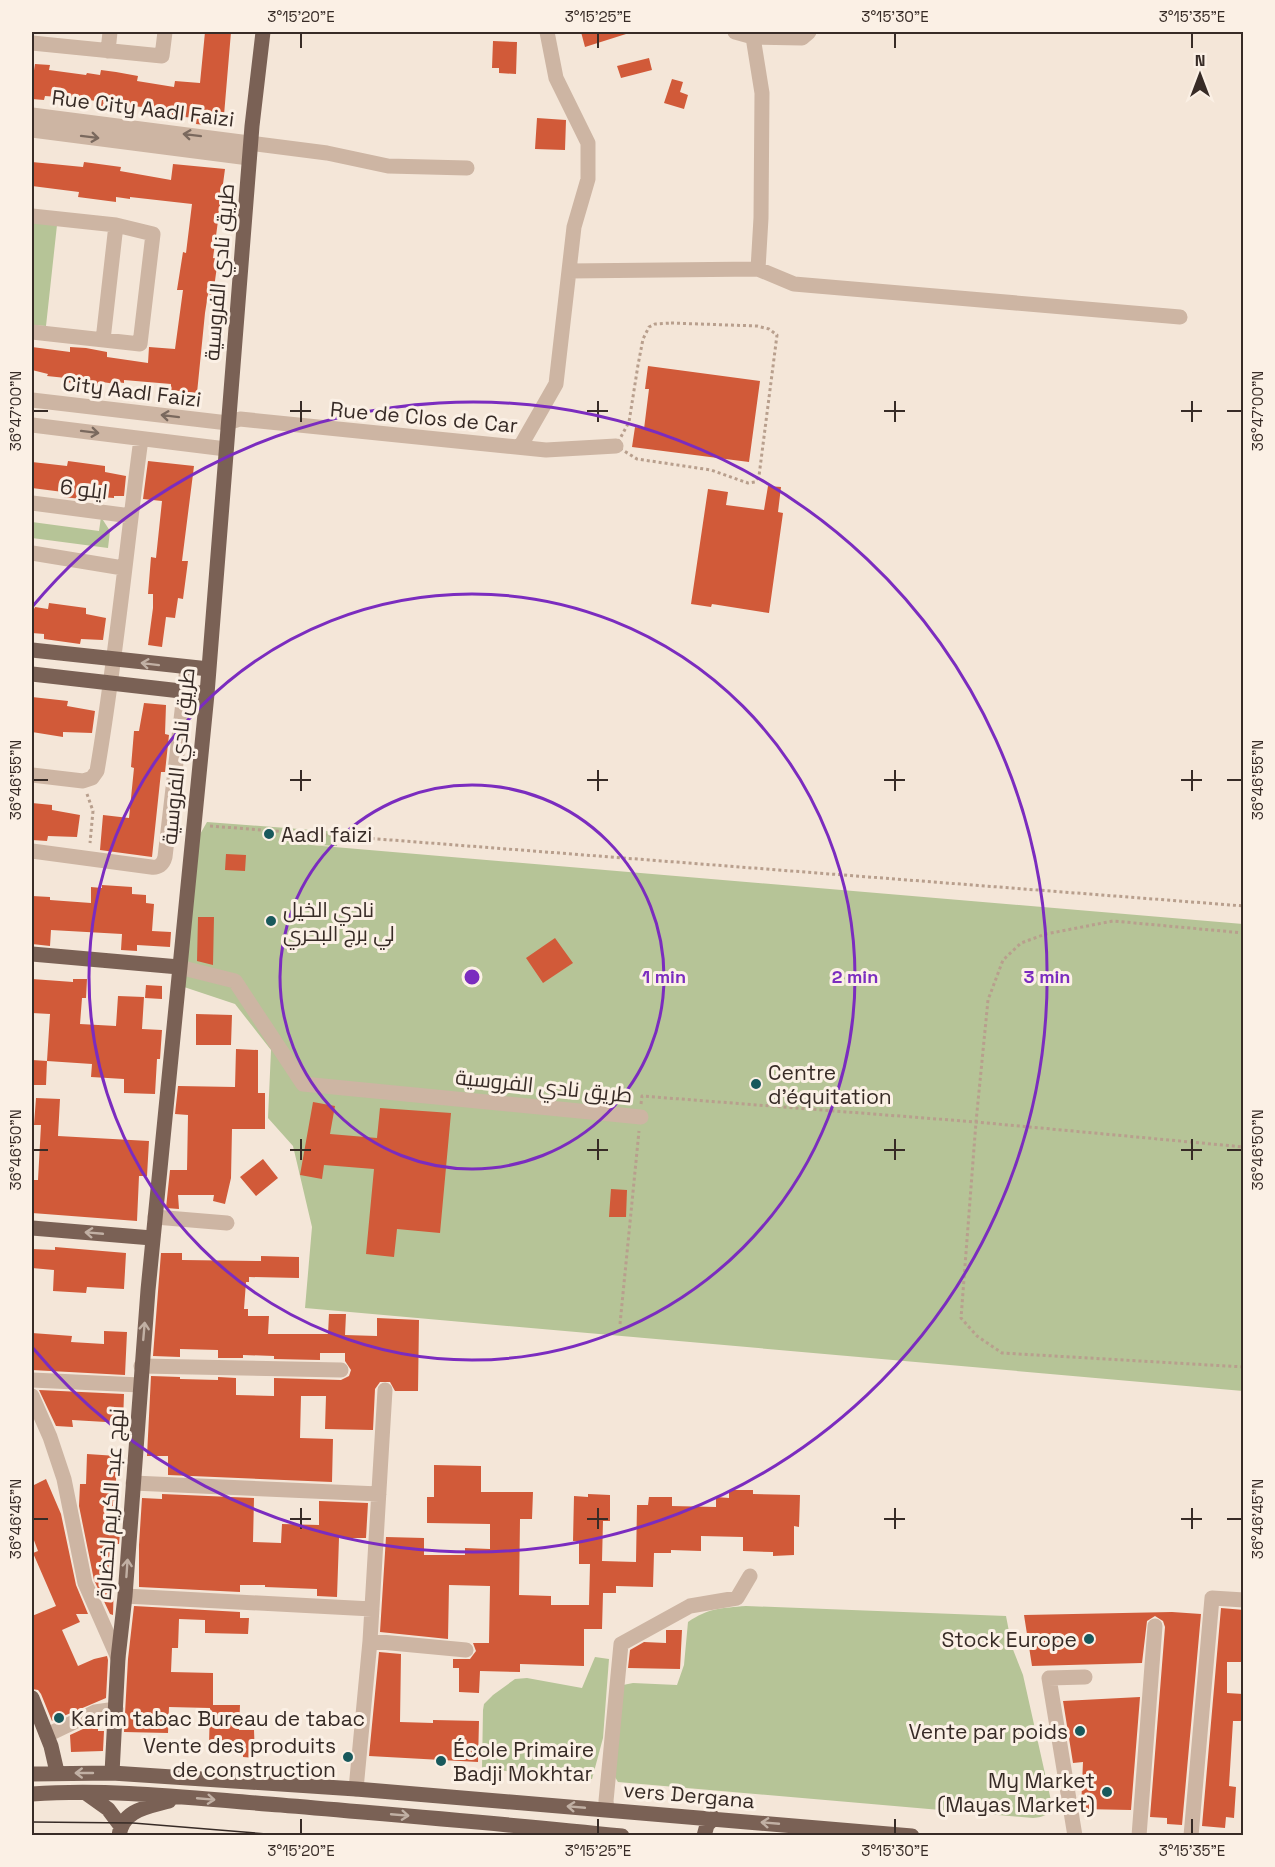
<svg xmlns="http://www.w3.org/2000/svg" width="1275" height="1867" viewBox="0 0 1275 1867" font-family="'Space Grotesk',Cairo,sans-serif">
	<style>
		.green { fill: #b6c497 }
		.building { fill: #d15a39 }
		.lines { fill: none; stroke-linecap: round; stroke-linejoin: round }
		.path { stroke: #b89f8d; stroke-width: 3; stroke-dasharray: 3 3; stroke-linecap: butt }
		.minor { stroke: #cdb5a3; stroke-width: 15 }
		.major { stroke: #7a6155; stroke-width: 15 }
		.tram { stroke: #372b26; stroke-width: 1.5 }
		.oneway { stroke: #7a695e }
		.oneway2 { stroke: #c1b0a4 }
		.ticks { fill: none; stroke: #372b26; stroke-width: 2 }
		.ring { fill: none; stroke: #7b2cbf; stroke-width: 3 }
		.poi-dot { fill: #18595c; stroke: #fbf0e5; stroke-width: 2 }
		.labels { text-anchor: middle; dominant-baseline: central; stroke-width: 6; stroke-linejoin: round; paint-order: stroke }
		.street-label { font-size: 21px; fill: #372b26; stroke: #fbf0e5 }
		.poi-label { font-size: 21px; fill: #372b26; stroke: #fbf0e5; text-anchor: start }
		.centre { fill: #7b2cbf; stroke: #fbf0e5; stroke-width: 3 }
		.ring-label { font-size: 18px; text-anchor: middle; font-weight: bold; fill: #7b2cbf; stroke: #fbf0e5; stroke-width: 6; stroke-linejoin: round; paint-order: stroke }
		.neatline { fill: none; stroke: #372b26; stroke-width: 2 }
		.ticks-label { font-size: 15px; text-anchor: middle; fill: #372b26 }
	</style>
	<rect width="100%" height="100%" fill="#f4e6d8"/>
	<path class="green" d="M 32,222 L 57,225 L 46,326 L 32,325 Z
		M 101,517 L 110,531 L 108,548 L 32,538 L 32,522 L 99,531 Z
		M 207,822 L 338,832 L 337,846 L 299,844 L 1243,924 L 1243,1391 L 305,1308 L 312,1227 L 293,1146 L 268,1118 L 271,1050 L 235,1004 L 184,987 L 199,836 Z
		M 746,1606 L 1006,1616 L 1012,1647 L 1023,1675 L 1052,1805 C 1048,1815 1045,1817 1033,1818 L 618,1782 L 615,1777 L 623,1685 L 633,1683 L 677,1685 L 684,1665 L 688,1622 C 708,1608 722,1608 746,1606 Z
		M 595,1657 L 609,1659 L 603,1738 L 592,1779 L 586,1779 L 583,1784 L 583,1774 L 568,1774 L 561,1770 L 554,1777 L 482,1768 L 483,1710 L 484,1704 L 493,1695 L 515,1679 L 527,1678 L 582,1688 Z"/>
	<path class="building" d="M 205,32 L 231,32 L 223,127 L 196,124 L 197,118 L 171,116 L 172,110 L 132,106 L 132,111 L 95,106 L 96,101 L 59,96 L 59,97 L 45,96 L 44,100 L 32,99 L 32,76 L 33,77 L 35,64 L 50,65 L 49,70 L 86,75 L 87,73 L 100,75 L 101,70 L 116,72 L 138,76 L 137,81 L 174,87 L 175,81 L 200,83 Z
		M 581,32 L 626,32 L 626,34 L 585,47 Z
		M 493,41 L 517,42 L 516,74 L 499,73 L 499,68 L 492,68 Z
		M 649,58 L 652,70 L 621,78 L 617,66 Z
		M 672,79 L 683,82 L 680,92 L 688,95 L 684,109 L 664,103 Z
		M 537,118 L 566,120 L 565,150 L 535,149 Z
		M 32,162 L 83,167 L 84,162 L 121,167 L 120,171 L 171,180 L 173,164 L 225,169 L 213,258 L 218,259 L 213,295 L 208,294 L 205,313 L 197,393 L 171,390 L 171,384 L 124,380 L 124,383 L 117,382 L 116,384 L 102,382 L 102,387 L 65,382 L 66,378 L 47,376 L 48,374 L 32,370 L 32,347 L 70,352 L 70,347 L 86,348 L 107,352 L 107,357 L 148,363 L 149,347 L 175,349 L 183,290 L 177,290 L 183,252 L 186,253 L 192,204 L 130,197 L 130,199 L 116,197 L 116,202 L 78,197 L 79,192 L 32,186 Z
		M 648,366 L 760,381 L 749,462 L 632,447 L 635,427 L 644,429 L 649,389 L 645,389 Z
		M 68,461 L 105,466 L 105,472 L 126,476 L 124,496 L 114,496 L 114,498 L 100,497 L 100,501 L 63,497 L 63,492 L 32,488 L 32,462 L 67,466 Z
		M 148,461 L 194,466 L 182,561 L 188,561 L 183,599 L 178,598 L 175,618 L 166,617 L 162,647 L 148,645 L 153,608 L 153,594 L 148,594 L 151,557 L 156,558 L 162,501 L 143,499 Z
		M 768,486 L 781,487 L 778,512 L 783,513 L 769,613 L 712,604 L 711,607 L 691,604 L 708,489 L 728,492 L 726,505 L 764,510 Z
		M 49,603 L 86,608 L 86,614 L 106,618 L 103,640 L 81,639 L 80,644 L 44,639 L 44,634 L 32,633 L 32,608 L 34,609 L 35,607 L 48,609 Z
		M 32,697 L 68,701 L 67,706 L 95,711 L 92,733 L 63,732 L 63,737 L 32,732 Z
		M 144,703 L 166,705 L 165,734 L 169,735 L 165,772 L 161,772 L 152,857 L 100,850 L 103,815 L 129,818 L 134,768 L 131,767 L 134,731 L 139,731 Z
		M 32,803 L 52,805 L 52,810 L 80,815 L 77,837 L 48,836 L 47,841 L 32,840 Z
		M 226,854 L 246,855 L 245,871 L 225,870 Z
		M 102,885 L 132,887 L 132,894 L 146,895 L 146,903 L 154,904 L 152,931 L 171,932 L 170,947 L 137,945 L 137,951 L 121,950 L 122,934 L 51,930 L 50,946 L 32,944 L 32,896 L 50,897 L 50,900 L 91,903 L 91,887 L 102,888 Z
		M 198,917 L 214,917 L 213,965 L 197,961 Z
		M 555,938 L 573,963 L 543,983 L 526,958 Z
		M 32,979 L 73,982 L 73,979 L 87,979 L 86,998 L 82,998 L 80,1024 L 116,1026 L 118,996 L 144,997 L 142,1029 L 162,1030 L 160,1059 L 157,1059 L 155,1094 L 124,1093 L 124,1079 L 91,1077 L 92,1064 L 47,1061 L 50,1014 L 32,1013 Z
		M 146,985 L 162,986 L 162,999 L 145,998 Z
		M 196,1014 L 232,1015 L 231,1045 L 196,1045 Z
		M 236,1049 L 258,1050 L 258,1093 L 265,1093 L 265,1129 L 232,1129 L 231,1178 L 225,1204 L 213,1201 L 214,1195 L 178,1195 L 179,1209 L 166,1208 L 170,1170 L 187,1170 L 188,1115 L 175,1114 L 178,1086 L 235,1087 Z
		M 32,1060 L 47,1061 L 46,1085 L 32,1085 Z
		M 36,1098 L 60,1099 L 58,1136 L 149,1141 L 147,1176 L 139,1176 L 137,1221 L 32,1213 L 32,1180 L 38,1180 L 41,1125 L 34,1125 Z
		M 313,1102 L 335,1106 L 330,1134 L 377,1138 L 380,1108 L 451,1113 L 440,1233 L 397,1229 L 394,1257 L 366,1254 L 374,1169 L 324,1165 L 322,1179 L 300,1175 Z
		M 263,1159 L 278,1178 L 256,1196 L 240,1177 Z
		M 611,1189 L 627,1190 L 626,1217 L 609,1217 Z
		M 55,1247 L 126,1253 L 124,1289 L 87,1287 L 86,1293 L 53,1291 L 54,1270 L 32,1268 L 32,1249 L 55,1250 Z
		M 161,1253 L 182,1253 L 182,1260 L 261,1261 L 261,1256 L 299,1257 L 299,1278 L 249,1277 L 249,1282 L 246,1282 L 244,1309 L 248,1309 L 248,1316 L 269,1316 L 268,1334 L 328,1334 L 329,1314 L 346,1314 L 345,1335 L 377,1336 L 377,1318 L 419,1320 L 418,1391 L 395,1391 L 390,1382 L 380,1382 L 375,1389 L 373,1430 L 325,1429 L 326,1396 L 301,1396 L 300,1438 L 333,1439 L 332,1482 L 168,1475 L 168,1456 L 147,1456 L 151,1376 L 180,1377 L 180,1379 L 218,1380 L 218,1377 L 236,1378 L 236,1395 L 274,1396 L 274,1378 L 341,1380 L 349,1376 L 351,1370 L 345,1361 L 345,1353 L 320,1353 L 320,1360 L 274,1359 L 274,1356 L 243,1355 L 243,1358 L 218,1358 L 218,1350 L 180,1349 L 180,1357 L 153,1356 Z
		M 104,1331 L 127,1332 L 125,1375 L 32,1370 L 32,1333 L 72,1336 L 71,1342 L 104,1344 Z
		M 39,1390 L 124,1394 L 123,1423 L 72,1420 L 73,1427 L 56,1426 Z
		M 87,1454 L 117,1456 L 114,1531 L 120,1532 L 119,1544 L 115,1544 L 113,1615 L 110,1614 L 94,1580 L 79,1506 L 80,1484 L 86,1484 Z
		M 434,1465 L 481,1466 L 481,1492 L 533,1492 L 532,1519 L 520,1519 L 519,1595 L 551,1596 L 551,1605 L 589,1605 L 590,1564 L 579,1564 L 579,1541 L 573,1541 L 574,1496 L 588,1497 L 588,1494 L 610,1495 L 610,1521 L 603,1521 L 602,1561 L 636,1562 L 637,1505 L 648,1505 L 649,1497 L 672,1497 L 672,1506 L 716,1507 L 716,1497 L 729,1498 L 729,1490 L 753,1490 L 753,1494 L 800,1495 L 799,1527 L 794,1526 L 794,1555 L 773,1556 L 773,1552 L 743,1551 L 743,1537 L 701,1536 L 701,1551 L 671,1550 L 671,1553 L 654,1553 L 653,1587 L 616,1586 L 616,1593 L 603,1593 L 602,1629 L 584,1629 L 584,1666 L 520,1664 L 520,1672 L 480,1671 L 479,1693 L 459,1692 L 459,1668 L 453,1668 L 453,1659 L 470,1659 L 476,1651 L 473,1643 L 489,1643 L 490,1586 L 449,1585 L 448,1639 L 380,1632 L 386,1537 L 424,1538 L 424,1555 L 465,1555 L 465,1548 L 490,1549 L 490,1524 L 427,1523 L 427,1497 L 434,1497 Z
		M 46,1479 L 61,1514 L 76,1585 L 88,1614 L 76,1614 L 80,1622 L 62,1630 L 78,1666 L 94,1659 L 107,1656 L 108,1660 L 106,1698 L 52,1721 L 41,1694 L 38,1690 L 32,1689 L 32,1616 L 56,1606 L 33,1553 L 38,1551 L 32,1535 L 32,1486 Z
		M 162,1494 L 254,1498 L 253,1542 L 281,1543 L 282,1524 L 319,1525 L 319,1501 L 368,1503 L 366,1538 L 339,1538 L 337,1597 L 317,1596 L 317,1589 L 265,1587 L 265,1585 L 240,1585 L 240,1592 L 139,1587 L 139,1545 L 142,1498 L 162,1499 Z
		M 134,1606 L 240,1612 L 240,1618 L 249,1618 L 248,1634 L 205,1633 L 205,1620 L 179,1619 L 178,1648 L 172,1648 L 171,1672 L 213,1673 L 213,1705 L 240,1705 L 239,1730 L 254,1730 L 255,1758 L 243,1757 L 243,1745 L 209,1744 L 210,1708 L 169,1707 L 168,1733 L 124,1732 L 128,1659 Z
		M 1221,1608 L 1244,1610 L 1244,1662 L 1227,1662 L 1227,1693 L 1243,1694 L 1241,1721 L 1233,1721 L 1229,1786 L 1236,1787 L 1234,1818 L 1226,1817 L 1225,1828 L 1202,1826 Z
		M 1172,1612 L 1201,1614 L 1182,1825 L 1167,1824 L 1167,1818 L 1150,1817 L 1165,1627 L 1163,1621 L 1155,1616 L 1147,1621 L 1142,1663 L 1032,1666 L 1024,1615 Z
		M 666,1630 L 682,1630 L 680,1669 L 628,1668 L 630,1650 L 644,1642 L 666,1643 Z
		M 379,1652 L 401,1654 L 400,1722 L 433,1723 L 433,1720 L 479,1721 L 478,1762 L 369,1756 Z
		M 1140,1697 L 1131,1810 L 1081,1809 L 1083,1762 L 1073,1763 L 1063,1701 Z
		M 98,1728 L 98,1731 L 104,1731 L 103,1751 L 71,1752 L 70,1735 L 83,1729 Z"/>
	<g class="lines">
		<path class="path" d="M 671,323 L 757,326 L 769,329 L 777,335 L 759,476 L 755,482 L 748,483 L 711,470 L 637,459 L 616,446 L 629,422 L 638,365 L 643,339 L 649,327 L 655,324 Z
			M 87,794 L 93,811 L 90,843
			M 210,826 L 1244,906
			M 1244,933 L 1113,921 L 1046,934 L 1021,943 L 1003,960 L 988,1000 L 976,1122 L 961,1318 L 977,1336 L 1002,1353 L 1244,1367
			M 641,1104 L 642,1096 L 976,1122 L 1244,1147
			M 620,1324 L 639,1131"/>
		<path class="minor" d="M 735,32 L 753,37 L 802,38 L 809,32
			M 32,43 L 162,56 L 165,32
			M 108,51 L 110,32
			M 32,115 L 327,153 L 388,166 L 467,168
			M 32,130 L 249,158
			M 32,216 L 116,225 L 153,234 L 140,344 L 32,332
			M 758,269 L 794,284 L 1180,317
			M 569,271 L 758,269 L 761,218 L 762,93 L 753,37
			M 103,340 L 116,225
			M 32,400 L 228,423 L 240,419 L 546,450 L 616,446
			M 32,425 L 226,449
			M 520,447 L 556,384 L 574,227 L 588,179 L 588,143 L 556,78 L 547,32
			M 32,503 L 131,516
			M 32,553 L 123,568
			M 32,775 L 83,781 L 92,778 L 97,771 C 116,661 126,549 141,439
			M 32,851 L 151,867 C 158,868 163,865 165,857 L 187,668
			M 179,967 L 235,981 L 303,1084 L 641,1117
			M 155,1217 L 227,1223
			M 141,1366 L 341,1370
			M 32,1380 L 140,1385
			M 32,1396 L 50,1437 L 64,1479 L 85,1583 L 118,1658
			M 133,1483 L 379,1494
			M 125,1596 L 372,1609
			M 370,1641 L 466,1650
			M 47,1735 L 95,1712 L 116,1709
			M 356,1789 L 370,1641 L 385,1390
			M 607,1809 L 606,1801 L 621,1644 L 690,1606 L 737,1598 L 750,1576
			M 1075,1836 L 1049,1678 L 1085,1677
			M 1139,1836 L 1155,1626
			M 1191,1836 L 1212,1598 L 1244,1600"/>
		<path class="major" d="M 32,650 L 209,669
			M 32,674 L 207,694
			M 32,954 L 179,967
			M 32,1228 L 152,1238
			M 32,1698 L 51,1746 L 57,1772
			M 112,1773 L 118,1658 L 125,1596 L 148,1290 L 207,694 L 252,126 L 263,32
			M 32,1774 L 112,1773 L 356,1789 L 912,1836
			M 32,1794 C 114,1788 199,1799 281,1805 C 395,1815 508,1824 622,1836
			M 87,1794 L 108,1809 L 120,1825
			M 119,1836 C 122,1810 147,1807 169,1801
			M 704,1836 L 707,1825 L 714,1818"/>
		<path class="tram" d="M 32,1822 L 133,1823 L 291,1836"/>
	</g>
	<defs><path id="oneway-shaft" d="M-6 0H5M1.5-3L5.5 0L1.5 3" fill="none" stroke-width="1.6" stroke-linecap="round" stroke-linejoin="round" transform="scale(1.5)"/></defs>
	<g class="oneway">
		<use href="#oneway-shaft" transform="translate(192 135) rotate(-173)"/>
		<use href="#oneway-shaft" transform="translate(90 137) rotate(7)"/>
		<use href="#oneway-shaft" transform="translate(170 416) rotate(-173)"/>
		<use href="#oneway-shaft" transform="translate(90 432) rotate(7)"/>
	</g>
	<g class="oneway2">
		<use href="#oneway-shaft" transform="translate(150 664) rotate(-173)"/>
		<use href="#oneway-shaft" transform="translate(94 1233) rotate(-175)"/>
		<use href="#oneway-shaft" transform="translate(144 1331) rotate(-85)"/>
		<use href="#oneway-shaft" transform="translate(127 1568) rotate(-86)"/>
		<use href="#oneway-shaft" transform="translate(84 1773) rotate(-180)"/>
		<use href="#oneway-shaft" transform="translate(206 1799) rotate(5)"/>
		<use href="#oneway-shaft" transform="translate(576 1807) rotate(-175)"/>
		<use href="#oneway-shaft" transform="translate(400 1815) rotate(5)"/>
		<use href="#oneway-shaft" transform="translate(770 1823) rotate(-175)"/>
	</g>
	<path class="ticks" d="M 301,33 L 301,48M 598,33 L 598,48M 895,33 L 895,48M 1192,33 L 1192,48M 301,401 L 301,422M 598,401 L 598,422M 895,401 L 895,422M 1192,401 L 1192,422M 33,411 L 48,411M 290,411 L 311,411M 587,411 L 608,411M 884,411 L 905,411M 1181,411 L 1202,411M 1227,411 L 1242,411M 301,770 L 301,791M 598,770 L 598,791M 895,770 L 895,791M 1192,770 L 1192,791M 33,780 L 48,780M 290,780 L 311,780M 587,780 L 608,780M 884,780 L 905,780M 1181,780 L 1202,780M 1227,780 L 1242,780M 301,1139 L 301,1160M 598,1139 L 598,1160M 895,1139 L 895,1160M 1192,1139 L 1192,1160M 33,1150 L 48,1150M 290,1150 L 311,1150M 587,1150 L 608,1150M 884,1150 L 905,1150M 1181,1150 L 1202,1150M 1227,1150 L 1242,1150M 301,1508 L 301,1529M 598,1508 L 598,1529M 895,1508 L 895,1529M 1192,1508 L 1192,1529M 33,1519 L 48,1519M 290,1519 L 311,1519M 587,1519 L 608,1519M 884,1519 L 905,1519M 1181,1519 L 1202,1519M 1227,1519 L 1242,1519M 301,1819 L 301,1834M 598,1819 L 598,1834M 895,1819 L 895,1834M 1192,1819 L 1192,1834"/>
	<g class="ring">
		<circle cx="472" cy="977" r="192"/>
		<circle cx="472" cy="977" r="383"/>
		<path d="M32 607A575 575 0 1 1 32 1347"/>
	</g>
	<g class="poi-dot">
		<circle cx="269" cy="834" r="6"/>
		<circle cx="271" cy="921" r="6"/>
		<circle cx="756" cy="1084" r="6"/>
		<circle cx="1089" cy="1639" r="6"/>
		<circle cx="59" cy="1718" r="6"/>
		<circle cx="1080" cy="1731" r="6"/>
		<circle cx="348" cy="1757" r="6"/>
		<circle cx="441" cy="1761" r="6"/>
		<circle cx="1107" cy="1792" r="6"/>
	</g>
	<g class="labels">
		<g class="street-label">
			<text transform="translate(143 108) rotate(7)">Rue City Aadl Faizi</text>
			<text transform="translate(219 272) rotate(-85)">طريق نادي الفروسية</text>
			<text transform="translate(132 391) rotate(7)">City Aadl Faizi</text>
			<text transform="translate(424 417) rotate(5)">Rue de Clos de Car</text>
			<text transform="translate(84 489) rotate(7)">ايلو 6</text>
			<text transform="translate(178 756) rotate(-84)">طريق نادي الفروسية</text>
			<text transform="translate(544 1086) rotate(6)">طريق نادي الفروسية</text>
			<text transform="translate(110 1504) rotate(-86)">نهج عبد الكريم لخضارة</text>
			<text transform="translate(689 1795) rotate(5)">vers Dergana</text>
		</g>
		<g class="poi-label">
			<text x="281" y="834">Aadl faizi</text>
			<text x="283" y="909">نادي الخيل<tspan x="283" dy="24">لي برج البحري</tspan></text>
			<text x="768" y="1072">Centre<tspan x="768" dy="24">d'équitation</tspan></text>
			<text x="1077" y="1639" text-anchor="end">Stock Europe</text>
			<text x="71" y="1718">Karim tabac Bureau de tabac</text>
			<text x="1068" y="1731" text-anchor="end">Vente par poids</text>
			<text x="336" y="1745" text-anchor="end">Vente des produits<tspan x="336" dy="24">de construction</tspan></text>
			<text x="453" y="1749">École Primaire<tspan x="453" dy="24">Badji Mokhtar</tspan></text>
			<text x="1095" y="1780" text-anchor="end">My Market<tspan x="1095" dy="24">(Mayas Market)</tspan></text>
		</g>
	</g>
	<circle cx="472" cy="977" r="9" class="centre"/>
	<g class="ring-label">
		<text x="664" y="983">1 min</text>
		<text x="855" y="983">2 min</text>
		<text x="1047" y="983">3 min</text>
	</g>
	<rect width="1275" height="1867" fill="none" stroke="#fbf0e5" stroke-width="66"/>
	<g transform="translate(1200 75)" stroke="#fbf0e5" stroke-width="4.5" paint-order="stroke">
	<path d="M0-4.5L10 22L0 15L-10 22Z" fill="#372b26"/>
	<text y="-9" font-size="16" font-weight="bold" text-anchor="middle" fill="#372b26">N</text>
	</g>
	<rect x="33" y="33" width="1209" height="1801" class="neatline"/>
	<g class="ticks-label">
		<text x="301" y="22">3°15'20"E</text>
		<text x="598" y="22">3°15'25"E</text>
		<text x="895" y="22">3°15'30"E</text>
		<text x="1192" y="22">3°15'35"E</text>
		<text transform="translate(16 411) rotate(-90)" y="5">36°47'00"N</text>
		<text transform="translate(1258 411) rotate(-90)" y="5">36°47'00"N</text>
		<text transform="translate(16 780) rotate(-90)" y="5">36°46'55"N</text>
		<text transform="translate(1258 780) rotate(-90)" y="5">36°46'55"N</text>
		<text transform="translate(16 1150) rotate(-90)" y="5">36°46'50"N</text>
		<text transform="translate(1258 1150) rotate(-90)" y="5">36°46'50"N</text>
		<text transform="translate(16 1519) rotate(-90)" y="5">36°46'45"N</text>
		<text transform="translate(1258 1519) rotate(-90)" y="5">36°46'45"N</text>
		<text x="301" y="1856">3°15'20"E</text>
		<text x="598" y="1856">3°15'25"E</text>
		<text x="895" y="1856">3°15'30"E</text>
		<text x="1192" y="1856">3°15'35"E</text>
	</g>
</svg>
